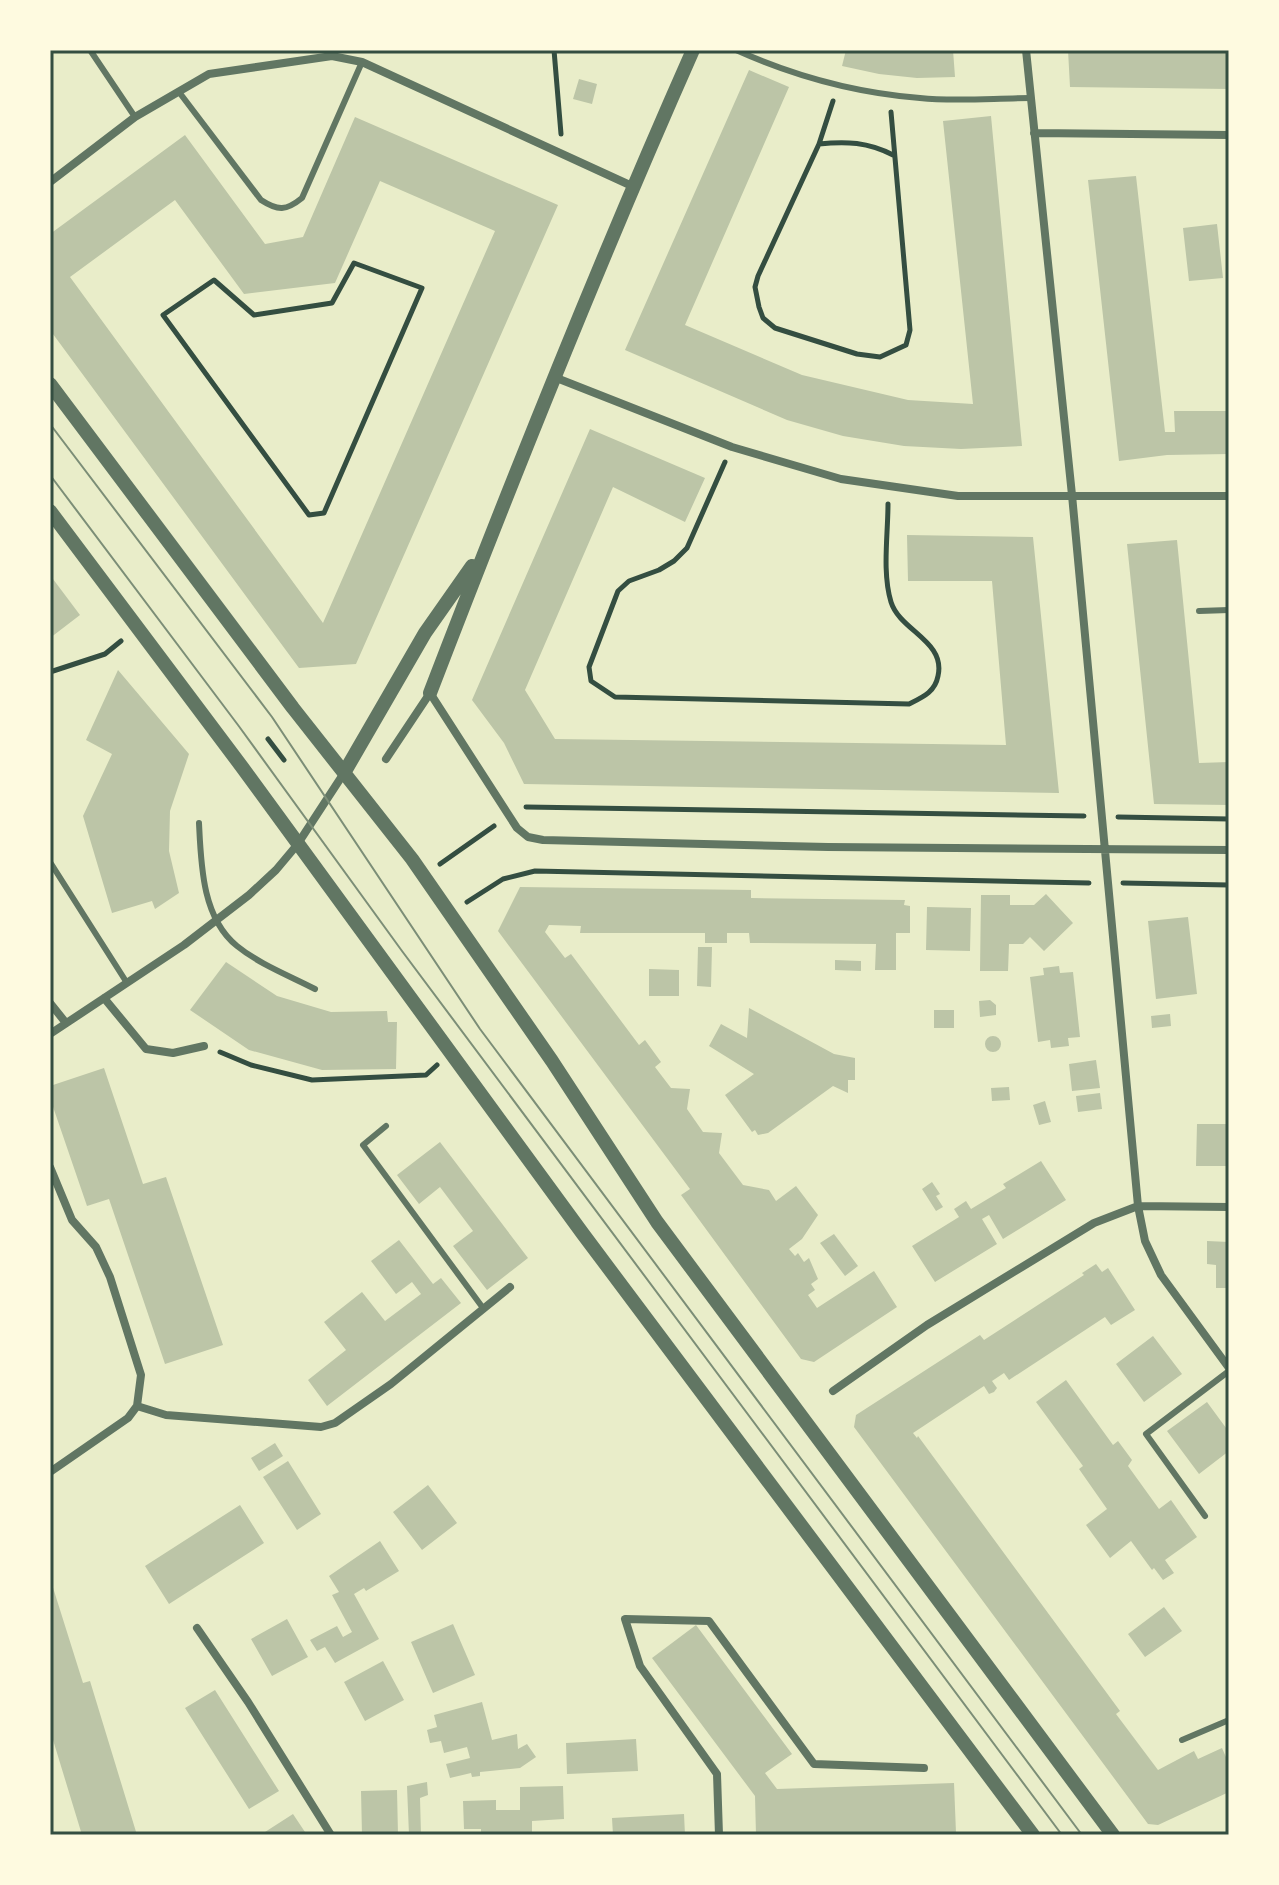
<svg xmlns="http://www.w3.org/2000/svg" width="1279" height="1885" viewBox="0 0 1279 1885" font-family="Roboto,sans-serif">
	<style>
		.building { fill: #bcc5a7; fill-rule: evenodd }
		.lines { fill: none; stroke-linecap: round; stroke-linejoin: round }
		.path { stroke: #344e41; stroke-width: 5 }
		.service { stroke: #617663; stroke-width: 6 }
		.minor { stroke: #617663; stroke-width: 8 }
		.tertiary { stroke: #617663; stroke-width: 14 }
		.tram { stroke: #7c8e77; stroke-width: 2 }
		.neatline { fill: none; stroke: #344e41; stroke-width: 3 }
	</style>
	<rect width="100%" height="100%" fill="#e9edc9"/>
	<path class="building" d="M 846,50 L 953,50 L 955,77 L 917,78 L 879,74 L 842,66 Z
		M 1068,50 L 1229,50 L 1229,89 L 1070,87 Z
		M 749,70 L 789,87 L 685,325 L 802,375 L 908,400 L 973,404 L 943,121 L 991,116 L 1022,446 L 961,449 L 904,446 L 843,436 L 787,420 L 625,350 Z
		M 579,79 L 597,84 L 592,104 L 573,99 Z
		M 355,117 L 558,205 L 356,664 L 299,668 L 50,330 L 50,234 L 185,135 L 265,244 L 303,237 ZM 380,181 L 495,231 L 323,623 L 70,277 L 175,200 L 244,294 L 335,283 Z
		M 1136,176 L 1165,432 L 1175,432 L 1174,411 L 1229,411 L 1229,454 L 1167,455 L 1119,461 L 1088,180 Z
		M 1217,224 L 1223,278 L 1189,281 L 1183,228 Z
		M 590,429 L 705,478 L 685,522 L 613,487 L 525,690 L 555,739 L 1006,745 L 992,581 L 908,581 L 907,535 L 1033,537 L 1059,793 L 524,784 L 504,743 L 472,700 Z
		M 1177,540 L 1199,763 L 1229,762 L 1229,805 L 1154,804 L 1127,544 Z
		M 50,575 L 80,615 L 50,638 Z
		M 118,670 L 189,754 L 170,811 L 169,851 L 179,893 L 155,909 L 152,901 L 112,913 L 83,816 L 112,754 L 86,740 Z
		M 520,887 L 751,890 L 751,898 L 905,900 L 904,905 L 910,906 L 910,933 L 896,933 L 896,970 L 875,970 L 876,944 L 750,943 L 749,933 L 727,933 L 727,943 L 705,943 L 705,933 L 580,933 L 581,926 L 549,925 L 545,932 L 565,958 L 571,954 L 639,1045 L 645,1040 L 661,1062 L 655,1067 L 671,1088 L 690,1089 L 687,1109 L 703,1132 L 722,1133 L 719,1153 L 743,1185 L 769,1190 L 776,1201 L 796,1186 L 818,1215 L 802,1239 L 789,1249 L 795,1256 L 798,1253 L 804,1262 L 809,1258 L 818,1279 L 811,1284 L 815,1290 L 808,1295 L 817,1308 L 874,1271 L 897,1307 L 814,1362 L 801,1359 L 681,1195 L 690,1189 L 498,931 Z
		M 1046,894 L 1073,923 L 1044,951 L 1030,937 L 1023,944 L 1009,944 L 1008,971 L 980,971 L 981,895 L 1010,895 L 1010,905 L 1034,905 Z
		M 927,907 L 971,908 L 970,951 L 926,950 Z
		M 1188,917 L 1197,994 L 1156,999 L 1148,921 Z
		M 698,947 L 712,947 L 711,987 L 697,986 Z
		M 835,960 L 861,961 L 861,971 L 835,970 Z
		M 226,962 L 277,996 L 331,1012 L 387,1011 L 388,1022 L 397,1022 L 396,1069 L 322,1070 L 249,1050 L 190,1010 Z
		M 1059,966 L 1060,973 L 1073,972 L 1080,1037 L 1068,1038 L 1069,1046 L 1051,1048 L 1050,1040 L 1038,1042 L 1030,977 L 1044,975 L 1043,968 Z
		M 649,969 L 679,970 L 679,996 L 649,996 Z
		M 990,1000 L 996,1005 L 996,1015 L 980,1017 L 979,1001 Z
		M 749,1008 L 834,1054 L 855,1058 L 855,1080 L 848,1080 L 848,1093 L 833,1086 L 768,1133 L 758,1135 L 755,1130 L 752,1132 L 725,1095 L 754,1074 L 709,1046 L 721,1024 L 747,1038 Z
		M 934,1010 L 954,1010 L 954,1028 L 934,1028 Z
		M 1170,1014 L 1171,1026 L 1152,1028 L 1151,1016 Z
		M985 1044a8 8 0 1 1 16 0a8 8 0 1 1-16 0Z
		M 1096,1060 L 1100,1088 L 1072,1091 L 1069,1064 Z
		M 104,1068 L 143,1184 L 166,1177 L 223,1345 L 165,1364 L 109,1199 L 87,1206 L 50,1098 L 50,1086 Z
		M 1009,1087 L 1010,1100 L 992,1101 L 991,1088 Z
		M 1100,1093 L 1102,1109 L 1078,1112 L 1076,1096 Z
		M 1045,1101 L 1051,1122 L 1039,1125 L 1033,1105 Z
		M 1197,1124 L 1229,1124 L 1229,1166 L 1196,1166 Z
		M 440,1142 L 528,1258 L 487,1290 L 453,1246 L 473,1231 L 440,1187 L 419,1204 L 397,1175 Z
		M 1041,1161 L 1066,1200 L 1003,1239 L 989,1215 L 982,1219 L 997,1244 L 935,1282 L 912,1246 L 959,1217 L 954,1209 L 966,1201 L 971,1209 L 1006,1188 L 1003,1184 Z
		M 932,1182 L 940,1194 L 936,1196 L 943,1207 L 936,1211 L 922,1189 Z
		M 834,1234 L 858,1266 L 845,1276 L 820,1243 Z
		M 399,1240 L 433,1284 L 441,1278 L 461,1303 L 327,1406 L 308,1380 L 346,1350 L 324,1322 L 362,1292 L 385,1321 L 421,1294 L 412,1282 L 396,1294 L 371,1261 Z
		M 1207,1241 L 1229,1242 L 1229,1288 L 1216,1288 L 1216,1265 L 1207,1264 Z
		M 1096,1264 L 1102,1272 L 1108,1268 L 1135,1310 L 1111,1325 L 1105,1317 L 1009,1380 L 1004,1373 L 992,1381 L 997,1388 L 994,1392 L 989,1394 L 984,1386 L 913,1433 L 917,1438 L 918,1436 L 1120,1711 L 1116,1714 L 1158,1770 L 1194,1751 L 1198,1759 L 1222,1748 L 1229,1764 L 1229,1792 L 1158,1825 L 1148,1824 L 854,1427 L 856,1415 L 980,1335 L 984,1340 L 1084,1275 L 1082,1273 Z
		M 1153,1336 L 1182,1374 L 1144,1402 L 1116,1364 Z
		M 1066,1380 L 1113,1445 L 1118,1441 L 1132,1460 L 1128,1466 L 1159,1509 L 1171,1500 L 1197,1537 L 1165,1560 L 1174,1573 L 1163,1580 L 1154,1568 L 1152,1570 L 1131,1541 L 1110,1558 L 1086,1525 L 1107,1509 L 1079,1469 L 1083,1466 L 1036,1402 Z
		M 1207,1402 L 1229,1432 L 1229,1451 L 1199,1474 L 1167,1431 Z
		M 275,1443 L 283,1456 L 259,1471 L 251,1458 Z
		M 288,1461 L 321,1514 L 297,1530 L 263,1477 Z
		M 428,1485 L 457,1523 L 422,1550 L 393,1512 Z
		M 240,1505 L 264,1543 L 169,1604 L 145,1566 Z
		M 380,1541 L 399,1571 L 366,1591 L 364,1588 L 354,1594 L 379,1639 L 335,1663 L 325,1647 L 317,1651 L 310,1640 L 337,1626 L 343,1637 L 352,1632 L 332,1595 L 339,1592 L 329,1576 Z
		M 50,1578 L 83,1683 L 90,1681 L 137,1835 L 82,1835 L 50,1730 Z
		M 1164,1607 L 1182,1631 L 1145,1657 L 1128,1634 Z
		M 287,1619 L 308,1657 L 272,1676 L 251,1639 Z
		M 453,1624 L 475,1675 L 433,1693 L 411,1642 Z
		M 696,1625 L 792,1754 L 765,1773 L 777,1789 L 954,1783 L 956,1833 L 756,1835 L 755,1796 L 652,1658 Z
		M 383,1661 L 404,1700 L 365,1721 L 344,1682 Z
		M 215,1690 L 279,1791 L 249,1809 L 185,1708 Z
		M 482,1702 L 492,1740 L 517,1734 L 518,1749 L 527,1744 L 536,1757 L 520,1768 L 480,1772 L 480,1776 L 472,1777 L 471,1773 L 450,1778 L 446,1764 L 470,1758 L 467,1747 L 444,1753 L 441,1741 L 430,1743 L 427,1730 L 437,1727 L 434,1715 Z
		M 636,1739 L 638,1771 L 567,1774 L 566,1743 Z
		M 427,1782 L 428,1795 L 420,1798 L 421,1835 L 409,1835 L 407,1786 Z
		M 563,1786 L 564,1819 L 532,1821 L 532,1835 L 481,1835 L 481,1829 L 464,1829 L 463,1801 L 496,1800 L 496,1810 L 520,1810 L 520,1787 Z
		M 397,1790 L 398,1835 L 362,1835 L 361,1791 Z
		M 293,1814 L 307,1835 L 267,1835 L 265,1832 Z
		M 684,1814 L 685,1835 L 613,1835 L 612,1818 Z"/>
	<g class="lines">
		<path class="path" d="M 554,50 L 561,134
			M 833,101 L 819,144 L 758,276 L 755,287 L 759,307 L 763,318 L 775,328 L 857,354 L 880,357 L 906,345 L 910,330 L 891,112
			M 819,144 C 846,141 868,142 893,155
			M 354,263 L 422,288 L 324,513 L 309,515 L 163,315 L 214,280 L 254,315 L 332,303 Z
			M 725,462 L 687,548 L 674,561 L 659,570 L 629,581 L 618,591 L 589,667 L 591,681 L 615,697 L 909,704 C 923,697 935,692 938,676 C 946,641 900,631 891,602 C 882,572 888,535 888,504
			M 50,672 L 105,654 L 121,641
			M 268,739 L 284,760
			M 526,807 L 1084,816
			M 1118,817 L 1229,819
			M 440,864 L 494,826
			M 1123,883 L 1229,885
			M 467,902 L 503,879 L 535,871 L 1089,883
			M 220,1052 L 251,1065 L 312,1080 L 426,1075 L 437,1065"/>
		<path class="service" d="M 90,50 L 135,117
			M 736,50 C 794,76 857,93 920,98 C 956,102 994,98 1031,98
			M 179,92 L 261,200 C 278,211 286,211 302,198 L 362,62
			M 1199,611 L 1229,610
			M 199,823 C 201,864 202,918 237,946 C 259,964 290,976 315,989
			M 50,862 L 127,983
			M 386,1126 L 363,1145 L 483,1308
			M 1205,1516 L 1146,1434 L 1229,1371
			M 1182,1740 L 1229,1720"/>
		<path class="minor" d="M 1026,50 L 1072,495 L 1138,1206 L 1145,1241 L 1161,1275 L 1229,1368
			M 1034,133 L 1229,135
			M 50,182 L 135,117 L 209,74 L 332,56 L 362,62 L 632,186
			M 554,377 L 732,447 L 841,479 L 958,496 L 1229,496
			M 386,759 L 430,693 L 517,828 L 528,837 L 543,840 L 828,847 L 1229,850
			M 104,998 L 146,1049 L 173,1053 L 204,1046
			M 50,1003 L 66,1023
			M 50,1034 L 184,945 L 249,895 L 276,870 L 297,845 L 344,773
			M 50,1167 L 72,1220 L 96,1247 L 110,1277 L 141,1375 L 137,1406 L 128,1418 L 50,1472
			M 833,1391 L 927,1325 L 1094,1223 L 1138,1206 L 1229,1207
			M 137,1406 L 166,1415 L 321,1427 L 335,1423 L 391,1384 L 510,1287
			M 197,1628 L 248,1702 L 331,1835
			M 719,1835 L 717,1774 L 640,1666 L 625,1619 L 709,1621 L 814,1764 L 924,1768"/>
		<path class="tertiary" d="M 50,384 L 293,708 L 412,859 L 552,1061 L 657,1222 L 1113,1835
			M 50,511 L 242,767 L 583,1234 L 1033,1835
			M 430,693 C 513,477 599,262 693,50
			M 344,773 L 425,633 L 472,566"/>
		<path class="tram" d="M 50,424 L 272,717 L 480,1029 L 1082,1835
			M 50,475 L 238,725 L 402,951 L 1062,1835"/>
	</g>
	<rect width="1279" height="1885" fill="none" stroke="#fefae0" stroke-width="104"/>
	<rect x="52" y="52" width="1175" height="1781" class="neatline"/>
</svg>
